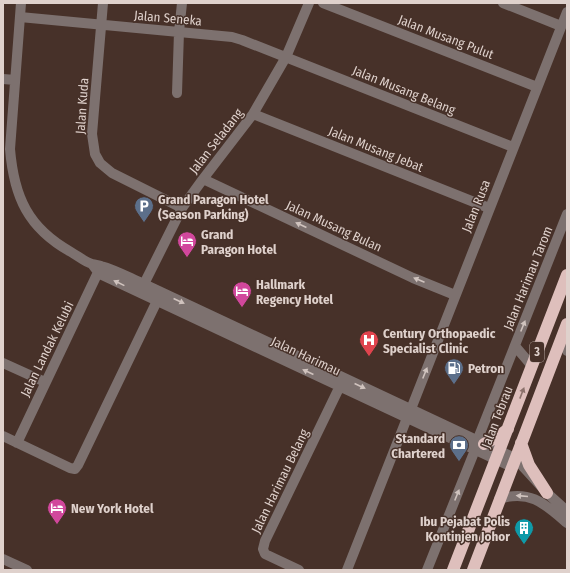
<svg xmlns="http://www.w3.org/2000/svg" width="570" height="573" viewBox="0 0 570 573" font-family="'Fira Sans Condensed',sans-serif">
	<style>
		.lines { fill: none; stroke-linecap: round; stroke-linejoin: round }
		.minor { stroke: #7d716f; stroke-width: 10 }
		.highway { stroke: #debfbc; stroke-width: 12 }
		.oneway { fill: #d0c3be }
		.oneway2 { fill: #8b716b }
		.labels { text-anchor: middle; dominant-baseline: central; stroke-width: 3; stroke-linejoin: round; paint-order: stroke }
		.shield { fill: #473129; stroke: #b1a19b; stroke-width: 1 }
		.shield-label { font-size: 12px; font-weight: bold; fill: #dfd1cc }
		.street-label { font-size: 13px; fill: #dfd1cc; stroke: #473129 }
		.poi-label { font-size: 13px; font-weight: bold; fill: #dfd1cc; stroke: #473129; text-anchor: start }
	</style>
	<rect width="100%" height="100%" fill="#473129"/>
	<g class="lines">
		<path class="minor" d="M 21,3 L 10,149 C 14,197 28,228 71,252 C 78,256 85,262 92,264 C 95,265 99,265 101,266 C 116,270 130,278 144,284 L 515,458 L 547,493 L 567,511
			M 103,3 L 92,134 L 95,154 L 100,163 L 112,173 L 182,208
			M 323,3 L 537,87
			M 503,3 L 561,26
			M 20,17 L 232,37 L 242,40 L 513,147
			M 3,79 L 15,80
			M 177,93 L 179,32 L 182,3
			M 253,114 L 489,208
			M 203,179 L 413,278 L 455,295
			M 92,264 L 98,272 L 102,275 L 512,467
			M 141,290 L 182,208 L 203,179 L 253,114 L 286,57 L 309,3
			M 564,333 L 565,346 L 567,351
			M 515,346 L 532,366
			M 3,363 L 45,382
			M 411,409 L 567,12
			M 3,436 L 70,468 L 75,469 L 78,465 L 157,301
			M 477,441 L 567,214
			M 17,443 L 101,266
			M 499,499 C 530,489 545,504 567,523
			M 3,559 L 27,570
			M 299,570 L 265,554 L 263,549 L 265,541 L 340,386
			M 347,570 L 407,418
			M 427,570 L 475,450"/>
		<path class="highway" d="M 521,443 L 529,465 L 547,493
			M 484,444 L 499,436 L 508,429
			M 453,570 L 567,275
			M 473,570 L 567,324"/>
	</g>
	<defs><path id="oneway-solid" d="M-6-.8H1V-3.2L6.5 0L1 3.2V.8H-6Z"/></defs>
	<g class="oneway">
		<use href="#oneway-solid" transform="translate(301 225) rotate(-155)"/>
		<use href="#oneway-solid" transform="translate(419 280) rotate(-157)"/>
		<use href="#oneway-solid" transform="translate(119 283) rotate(-154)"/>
		<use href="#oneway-solid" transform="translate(179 301) rotate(25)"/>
		<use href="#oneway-solid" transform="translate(523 326) rotate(-68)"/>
		<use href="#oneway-solid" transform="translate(308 372) rotate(-155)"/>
		<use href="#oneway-solid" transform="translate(425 373) rotate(-68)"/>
		<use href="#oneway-solid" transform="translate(360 386) rotate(25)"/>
		<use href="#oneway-solid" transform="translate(457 495) rotate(-68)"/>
		<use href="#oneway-solid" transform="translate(522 496) rotate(-175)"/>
	</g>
	<use class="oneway2" href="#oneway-solid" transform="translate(522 393) rotate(-69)"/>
	<defs>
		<g id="parking-pin" transform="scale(1)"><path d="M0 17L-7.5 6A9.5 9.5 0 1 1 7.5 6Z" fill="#5c6f8a" stroke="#473129"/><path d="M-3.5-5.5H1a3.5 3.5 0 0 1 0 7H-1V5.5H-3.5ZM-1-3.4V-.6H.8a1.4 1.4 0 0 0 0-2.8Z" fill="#fff"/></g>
		<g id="hotel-pin" transform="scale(1)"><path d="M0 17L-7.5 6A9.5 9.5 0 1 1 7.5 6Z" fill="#d1479c" stroke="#473129"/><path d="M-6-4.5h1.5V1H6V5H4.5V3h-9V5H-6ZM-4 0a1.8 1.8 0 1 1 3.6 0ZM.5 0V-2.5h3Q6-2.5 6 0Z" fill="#fff"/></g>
		<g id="hospital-pin" transform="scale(1)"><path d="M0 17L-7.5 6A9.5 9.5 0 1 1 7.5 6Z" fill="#e0444e" stroke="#473129"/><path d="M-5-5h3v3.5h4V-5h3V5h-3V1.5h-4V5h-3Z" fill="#fff"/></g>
		<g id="fuel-pin" transform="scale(1)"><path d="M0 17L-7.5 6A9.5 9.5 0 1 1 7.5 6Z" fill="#5c6f8a" stroke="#473129"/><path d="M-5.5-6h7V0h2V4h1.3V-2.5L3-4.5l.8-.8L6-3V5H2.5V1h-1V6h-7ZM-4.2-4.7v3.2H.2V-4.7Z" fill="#fff"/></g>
		<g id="bank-pin" transform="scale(1)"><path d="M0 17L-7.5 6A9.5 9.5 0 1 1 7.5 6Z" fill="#5c6f8a" stroke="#473129"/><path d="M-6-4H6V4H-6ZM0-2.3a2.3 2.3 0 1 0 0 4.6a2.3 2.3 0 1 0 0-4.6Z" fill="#fff"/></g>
		<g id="building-pin" transform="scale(1)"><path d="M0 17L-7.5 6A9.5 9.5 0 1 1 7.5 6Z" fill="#0f9aa8" stroke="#473129"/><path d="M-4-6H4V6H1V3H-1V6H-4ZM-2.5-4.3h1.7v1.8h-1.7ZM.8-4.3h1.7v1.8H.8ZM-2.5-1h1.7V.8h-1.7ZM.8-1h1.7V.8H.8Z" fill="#fff"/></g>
	</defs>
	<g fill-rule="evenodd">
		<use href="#parking-pin" x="144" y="206"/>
		<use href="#hotel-pin" x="187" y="241"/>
		<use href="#hotel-pin" x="242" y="291"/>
		<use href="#hospital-pin" x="369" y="340"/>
		<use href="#fuel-pin" x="454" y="368"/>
		<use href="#bank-pin" x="459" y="445"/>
		<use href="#hotel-pin" x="57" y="508"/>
		<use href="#building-pin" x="524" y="528"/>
	</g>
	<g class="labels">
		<rect class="shield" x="530" y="342" width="14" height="20" rx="3"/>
		<g class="shield-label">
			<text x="537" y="352">3</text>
		</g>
		<g class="street-label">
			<text transform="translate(168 18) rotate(5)">Jalan Seneka</text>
			<text transform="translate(446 37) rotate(21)">Jalan Musang Pulut</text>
			<text transform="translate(404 90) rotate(22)">Jalan Musang Belang</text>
			<text transform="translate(82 106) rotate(-86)">Jalan Kuda</text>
			<text transform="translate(216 141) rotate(-52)">Jalan Seladang</text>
			<text transform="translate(376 149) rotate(22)">Jalan Musang Jebat</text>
			<text transform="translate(476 206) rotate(-68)">Jalan Rusa</text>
			<text transform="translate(334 226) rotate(25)">Jalan Musang Bulan</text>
			<text transform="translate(528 278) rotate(-68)">Jalan Harimau Tarom</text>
			<text transform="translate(47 349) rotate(-64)">Jalan Landak Kelubi</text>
			<text transform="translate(306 356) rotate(25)">Jalan Harimau</text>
			<text transform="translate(497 417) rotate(-69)">Jalan Tebrau</text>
			<text transform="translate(280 481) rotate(-64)">Jalan Harimau Belang</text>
		</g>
		<g class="poi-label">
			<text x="158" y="199">Grand Paragon Hotel<tspan x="158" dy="15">(Season Parking)</tspan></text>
			<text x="201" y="234">Grand<tspan x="201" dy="15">Paragon Hotel</tspan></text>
			<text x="256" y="284">Hallmark<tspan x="256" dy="15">Regency Hotel</tspan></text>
			<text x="383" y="333">Century Orthopaedic<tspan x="383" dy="15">Specialist Clinic</tspan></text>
			<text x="468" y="368">Petron</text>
			<text x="445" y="438" text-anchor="end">Standard<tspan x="445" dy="15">Chartered</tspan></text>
			<text x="71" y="508">New York Hotel</text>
			<text x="510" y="521" text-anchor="end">Ibu Pejabat Polis<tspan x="510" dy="15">Kontinjen Johor</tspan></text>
		</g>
	</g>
	<rect width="570" height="573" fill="none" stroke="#dfd1cc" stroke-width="8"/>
</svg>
